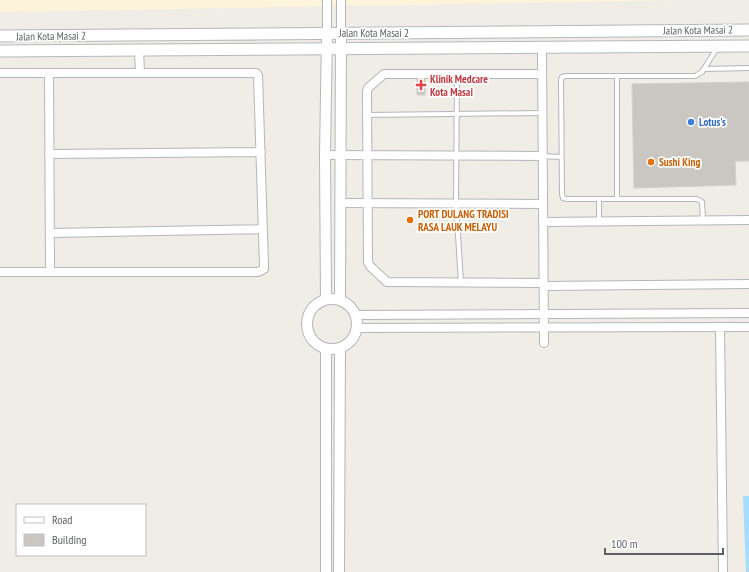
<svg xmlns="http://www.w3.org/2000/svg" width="749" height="572" viewBox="0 0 749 572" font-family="'PT Sans Narrow',sans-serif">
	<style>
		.commercial { fill: #fef4dc }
		.water { fill: #a6dbfe }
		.building { fill: #cac7c2; stroke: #d4cec3 }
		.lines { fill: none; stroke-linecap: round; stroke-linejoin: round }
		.service-casing { stroke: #b3b6ba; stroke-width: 6 }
		.minor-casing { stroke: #b3b6ba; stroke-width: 10 }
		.tertiary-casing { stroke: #b3b6ba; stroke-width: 12 }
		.secondary-casing { stroke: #b4b8bc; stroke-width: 13 }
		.service { stroke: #fff; stroke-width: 4 }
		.minor { stroke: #fff; stroke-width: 8 }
		.tertiary { stroke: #fff; stroke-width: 10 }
		.secondary { stroke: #fff; stroke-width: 11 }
		.health-dot { fill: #e0444e; stroke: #fff; stroke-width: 1.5 }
		.shop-dot { fill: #3f7fe0; stroke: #fff; stroke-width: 1.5 }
		.food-dot { fill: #e8710a; stroke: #fff; stroke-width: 1.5 }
		.labels { text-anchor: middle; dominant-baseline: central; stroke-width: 3.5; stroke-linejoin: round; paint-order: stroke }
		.street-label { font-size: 11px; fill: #5d6165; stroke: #fff }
		.health-label { font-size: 11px; font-weight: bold; fill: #be3a42; stroke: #fff; text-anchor: start }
		.shop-label { font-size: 11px; font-weight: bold; fill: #366cbe; stroke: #fff; text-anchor: start }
		.food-label { font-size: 11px; font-weight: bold; fill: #c56008; stroke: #fff; text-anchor: start }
	</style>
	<rect width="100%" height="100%" fill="#efede5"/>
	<path class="commercial" d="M 0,0 L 680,0 L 0,12 Z"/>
	<path class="water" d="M 743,496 L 749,496 L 749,572 L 746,572 Z"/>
	<path class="building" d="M 417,76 L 425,76 L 425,95 L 417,95 Z
		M 749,82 L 749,161 L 735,161 L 736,185 L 634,188 L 632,84 Z"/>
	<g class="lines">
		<g class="service-casing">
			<path id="service" d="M 704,69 L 749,68
				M 457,75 L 456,203 L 461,283
				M 617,76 L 617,199
				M 367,115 L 542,113
				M 542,156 L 561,157
				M 599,199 L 599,221
				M 703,220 L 702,202 L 697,199 L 567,199 L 563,198 L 562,194 L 561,80 L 562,77 L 566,76 L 695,76 L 702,72 L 717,48"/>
		</g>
		<g class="minor-casing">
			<path id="minor" d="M 327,0 L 327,33
				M 341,0 L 341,33
				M 542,47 L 544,343
				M 139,50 L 140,73
				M 0,73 L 256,73 L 258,75 L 264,265 L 264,269 L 258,272 L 0,272
				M 49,73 L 50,272
				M 542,74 L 384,74 L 368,88 L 367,92 L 368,262 L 370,266 L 387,282 L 543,283
				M 49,154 L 261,152
				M 325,155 L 542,156
				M 341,203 L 543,204
				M 543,222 L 749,220
				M 50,233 L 263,229
				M 544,286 L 749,284
				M 356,315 L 749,313
				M 720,327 L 723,572
				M 357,328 L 749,327"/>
		</g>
		<g class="tertiary-casing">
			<path id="tertiary" d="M307 324a25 25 0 1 1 50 0a25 25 0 1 1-50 0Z
				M 326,299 L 325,155 L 327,33
				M 340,300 L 341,33
				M 326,349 L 326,572
				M 339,572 L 340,348"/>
		</g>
		<g class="secondary-casing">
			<path id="secondary" d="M 0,36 L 749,30
				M 0,51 L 749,46"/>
		</g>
		<use href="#service" class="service"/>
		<use href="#minor" class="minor"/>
		<use href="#tertiary" class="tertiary"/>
		<use href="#secondary" class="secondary"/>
	</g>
	<path class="health-dot" d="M419 79h4v4h4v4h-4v4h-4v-4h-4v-4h4z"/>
	<circle class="shop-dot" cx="691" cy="122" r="4"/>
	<g class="food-dot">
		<circle cx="651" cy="162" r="4"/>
		<circle cx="410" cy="220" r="4"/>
	</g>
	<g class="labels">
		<g class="street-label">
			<text transform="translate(698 30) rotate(-1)">Jalan Kota Masai 2</text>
			<text x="374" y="33">Jalan Kota Masai 2</text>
			<text transform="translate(51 36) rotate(-1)">Jalan Kota Masai 2</text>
		</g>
		<g class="health-label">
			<text x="430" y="79">Klinik Medcare<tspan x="430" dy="13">Kota Masai</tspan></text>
		</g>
		<g class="shop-label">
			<text x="699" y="122">Lotus's</text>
		</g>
		<g class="food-label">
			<text x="659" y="162">Sushi King</text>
			<text x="418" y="214">PORT DULANG TRADISI<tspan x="418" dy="13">RASA LAUK MELAYU</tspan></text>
		</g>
	</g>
	<rect x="16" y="504" width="130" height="52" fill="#ffffff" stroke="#bec0c1"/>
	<rect x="24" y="517" width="20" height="6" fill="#ffffff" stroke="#bec0c1"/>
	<text x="52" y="524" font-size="12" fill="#5d6165">Road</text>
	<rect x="24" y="534" width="20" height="12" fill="#cac7c2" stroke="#bec0c1"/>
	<text x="52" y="544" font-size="12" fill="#5d6165">Building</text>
	<path d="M605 548v6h118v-6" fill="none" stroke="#5d6165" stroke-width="2"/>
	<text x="611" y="548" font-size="12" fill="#5d6165" stroke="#ffffff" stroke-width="3" paint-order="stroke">100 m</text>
</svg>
